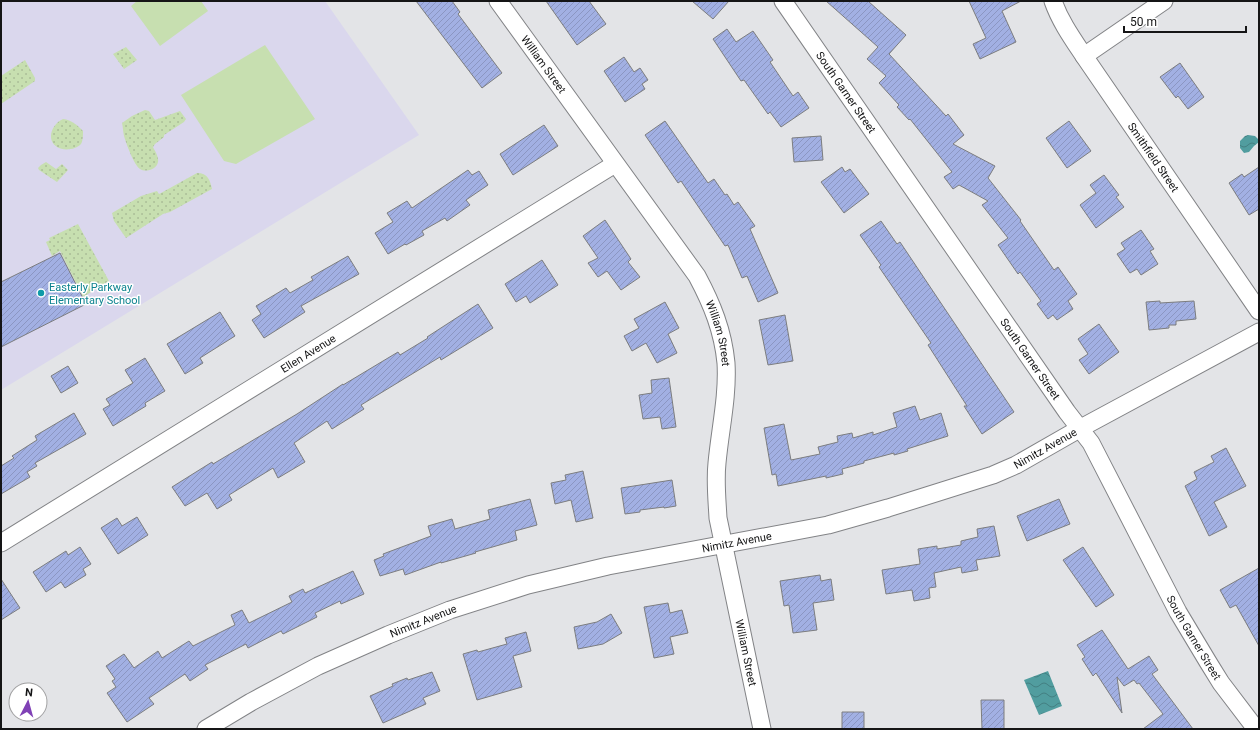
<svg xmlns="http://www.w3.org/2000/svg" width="1260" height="730" viewBox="0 0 1260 730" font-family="Roboto,sans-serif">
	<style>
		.education { fill: #dad7ed }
		.grass { fill: url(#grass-dots) }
		.garden { fill: #c7dfb0 }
		.water { fill: url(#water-waves) }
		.building { fill: url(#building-hatch); stroke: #7c7d7f }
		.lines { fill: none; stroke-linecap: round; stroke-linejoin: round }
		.street-casing { stroke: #828386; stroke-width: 19 }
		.street { stroke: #fff; stroke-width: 17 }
		.culture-dot { fill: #0f9aa8; stroke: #fff; stroke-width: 1.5 }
		.labels { text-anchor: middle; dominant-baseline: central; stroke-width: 3; stroke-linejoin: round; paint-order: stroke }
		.street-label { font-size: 11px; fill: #151516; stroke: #fff }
		.culture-label { font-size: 11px; fill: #0d838f; stroke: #fff; text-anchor: start }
	</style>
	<defs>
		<pattern id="grass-dots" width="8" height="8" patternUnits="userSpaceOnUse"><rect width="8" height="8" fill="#c7dfb0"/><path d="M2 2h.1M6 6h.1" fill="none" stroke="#aabe97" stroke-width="1.8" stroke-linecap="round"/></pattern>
		<pattern id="water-waves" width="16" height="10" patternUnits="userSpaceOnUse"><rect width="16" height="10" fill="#519d9f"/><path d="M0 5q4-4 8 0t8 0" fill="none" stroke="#427f81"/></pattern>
		<pattern id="building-hatch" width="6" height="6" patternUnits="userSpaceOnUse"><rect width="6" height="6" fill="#a2b0e3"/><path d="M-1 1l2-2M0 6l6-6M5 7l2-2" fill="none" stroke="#8b96c2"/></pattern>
	</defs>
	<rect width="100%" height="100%" fill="#e3e4e7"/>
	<path class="education" d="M 1,1 L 325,1 L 419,135 L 1,390 Z"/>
	<path class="grass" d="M 126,47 L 137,60 L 124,69 L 113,54 Z
		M 25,60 L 35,78 L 35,81 L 1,104 L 1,76 Z
		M 145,110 L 149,111 L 155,120 L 180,111 L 186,119 L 184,122 L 164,135 L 164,137 L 155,144 L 153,147 C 155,151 159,157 158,162 C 157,169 146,173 140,169 C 134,165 126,143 124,136 C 123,132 123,127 122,123 L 132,116 Z
		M 63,119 C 72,120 77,125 83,131 C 83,135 83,141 81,144 C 76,150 63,151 57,147 C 45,139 53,123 63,119 Z
		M 46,162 L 56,169 L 62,164 L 68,170 L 57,182 L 39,170 L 38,168 L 41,165 Z
		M 197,173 C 208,173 210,180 212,189 L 170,212 L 163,214 L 126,238 L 114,221 L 112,213 L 141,196 L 157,191 L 159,194 L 161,193 Z
		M 78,224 L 109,281 L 83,297 L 60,251 L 52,256 L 46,242 L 50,240 L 49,238 Z"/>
	<path class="garden" d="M 137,1 L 201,1 L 208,11 L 160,46 L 131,6 Z
		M 265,45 L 315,119 L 236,164 L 224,161 L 181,95 Z"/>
	<path class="water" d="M 1248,135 L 1255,136 L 1259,140 L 1259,142 L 1254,146 L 1249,152 L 1244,153 L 1240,148 L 1240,141 L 1245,136 Z
		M 1048,671 L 1062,706 L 1039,715 L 1024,680 Z"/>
	<path class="building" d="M 416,1 L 452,1 L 460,12 L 458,14 L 502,73 L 482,88 Z
		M 546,1 L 589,1 L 606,24 L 577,45 Z
		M 692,1 L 729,1 L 713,19 Z
		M 826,1 L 868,1 L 906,35 L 889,54 L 946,116 L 948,114 L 964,135 L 953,144 L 995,166 L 988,178 L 1021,220 L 1020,221 L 1054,270 L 1058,267 L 1077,294 L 1068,301 L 1073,309 L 1057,320 L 1053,315 L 1048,319 L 1037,304 L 1041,301 L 1020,272 L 1018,274 L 998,245 L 1008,238 L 982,205 L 988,201 L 959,185 L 953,189 L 944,177 L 952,172 L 910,119 L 909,120 L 897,107 L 899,105 L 879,83 L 886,76 L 867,59 L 878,47 Z
		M 969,1 L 1021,1 L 1002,11 L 1016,42 L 980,59 L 973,44 L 986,38 Z
		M 727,29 L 736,42 L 753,31 L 773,60 L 770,62 L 793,96 L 798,92 L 809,108 L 781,127 L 770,112 L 768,114 L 744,80 L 741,81 L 713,39 Z
		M 624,57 L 634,72 L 640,68 L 648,80 L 642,84 L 645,89 L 625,102 L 604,71 Z
		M 1180,63 L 1204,97 L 1188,109 L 1178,96 L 1176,98 L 1160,77 Z
		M 665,121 L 708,183 L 714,179 L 725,195 L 727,194 L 734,205 L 738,202 L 755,226 L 750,229 L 778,293 L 758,302 L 747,276 L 742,278 L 728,245 L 725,246 L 681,181 L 678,183 L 645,135 Z
		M 1069,121 L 1091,151 L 1067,168 L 1046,138 Z
		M 544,125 L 558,146 L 513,175 L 500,154 Z
		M 821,136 L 823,160 L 794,162 L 792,138 Z
		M 842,167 L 845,172 L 850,169 L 869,194 L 844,213 L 821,182 Z
		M 1259,167 L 1259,209 L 1249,215 L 1229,183 L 1242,174 L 1244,177 Z
		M 468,170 L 472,175 L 479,171 L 488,185 L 466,200 L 470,205 L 447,221 L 445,218 L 422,231 L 424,235 L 406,245 L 405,244 L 388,254 L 375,233 L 393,222 L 387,213 L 407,201 L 412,208 Z
		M 1104,175 L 1119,195 L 1116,197 L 1124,207 L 1096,228 L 1080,205 L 1096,193 L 1090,185 Z
		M 605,220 L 631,259 L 628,262 L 640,277 L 621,290 L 607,271 L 598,277 L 588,263 L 598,258 L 583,236 Z
		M 881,221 L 897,244 L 900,242 L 1014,412 L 982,434 L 964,406 L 967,406 L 928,345 L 931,343 L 879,267 L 881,265 L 860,235 Z
		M 1141,230 L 1154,249 L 1150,251 L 1158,264 L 1141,275 L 1137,269 L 1130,273 L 1117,254 L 1125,249 L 1121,243 Z
		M 60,253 L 86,304 L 1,347 L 1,282 Z
		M 348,256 L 359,274 L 301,306 L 305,312 L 264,338 L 252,320 L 261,314 L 256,306 L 286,288 L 290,293 L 313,280 L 311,277 Z
		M 542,260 L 558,285 L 530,303 L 526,296 L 516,302 L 505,284 Z
		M 1160,301 L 1160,303 L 1194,301 L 1196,319 L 1176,321 L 1176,325 L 1169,325 L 1169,328 L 1149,330 L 1146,302 Z
		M 665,302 L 679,328 L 668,334 L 677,353 L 657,363 L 646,343 L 632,351 L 624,336 L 639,328 L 634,319 Z
		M 478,304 L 493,328 L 441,360 L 440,357 L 361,405 L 364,409 L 332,429 L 327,421 L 294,443 L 305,462 L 278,478 L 273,468 L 229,495 L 232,500 L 217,509 L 207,493 L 185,506 L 172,487 L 212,462 L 213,464 L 297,414 L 343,384 L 343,385 L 398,352 L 400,355 L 428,338 L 427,337 Z
		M 220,312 L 235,336 L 200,358 L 203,363 L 185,374 L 167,344 Z
		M 785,315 L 793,361 L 768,365 L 759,320 Z
		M 1099,324 L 1119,352 L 1089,374 L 1079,360 L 1088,354 L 1078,339 Z
		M 145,358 L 165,391 L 145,403 L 146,406 L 113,426 L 103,409 L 110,405 L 106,399 L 133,383 L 125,370 Z
		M 68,366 L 78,383 L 61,393 L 51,376 Z
		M 669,378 L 676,427 L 662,429 L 660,417 L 643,419 L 639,395 L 652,393 L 651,380 Z
		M 915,406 L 920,420 L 941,413 L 948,436 L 907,449 L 908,451 L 894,455 L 894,453 L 864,461 L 864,463 L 842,469 L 843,474 L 826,478 L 826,476 L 778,486 L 776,474 L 772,475 L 764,428 L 784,424 L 791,460 L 820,454 L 818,447 L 838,442 L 837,436 L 852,433 L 853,438 L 873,432 L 873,435 L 897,427 L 893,413 Z
		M 74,413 L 86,434 L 35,463 L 37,466 L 27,472 L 30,477 L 1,494 L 1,466 L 14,458 L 12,456 L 37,440 L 35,436 Z
		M 1226,448 L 1246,486 L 1214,502 L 1227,527 L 1209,536 L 1185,486 L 1197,479 L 1194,472 L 1214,462 L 1211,456 Z
		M 583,471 L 593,518 L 576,522 L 571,500 L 555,504 L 551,483 L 566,480 L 565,475 Z
		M 672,480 L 676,506 L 664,508 L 664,507 L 640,510 L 640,512 L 625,514 L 621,488 Z
		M 530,499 L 537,525 L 515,531 L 517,540 L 475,552 L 476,553 L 441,563 L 441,562 L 405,575 L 403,569 L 380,576 L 374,560 L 384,556 L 383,554 L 431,536 L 428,526 L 452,519 L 455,529 L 490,519 L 488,510 Z
		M 1059,499 L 1070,524 L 1027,541 L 1017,516 Z
		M 137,517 L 148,535 L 118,554 L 101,528 L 117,518 L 122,526 Z
		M 994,526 L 1000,556 L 976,560 L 978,570 L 962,573 L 961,567 L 934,573 L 936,587 L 929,588 L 930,598 L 914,601 L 912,590 L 886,594 L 882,570 L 920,564 L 918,549 L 937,546 L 937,549 L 961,545 L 961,541 L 978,537 L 977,529 Z
		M 80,547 L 91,564 L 83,569 L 86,575 L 65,588 L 61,582 L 46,592 L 33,572 L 66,551 L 68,555 Z
		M 1083,547 L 1114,595 L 1096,607 L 1063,560 Z
		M 1259,568 L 1259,646 L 1236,605 L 1230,608 L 1220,590 Z
		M 353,571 L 364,594 L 341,604 L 340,601 L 315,613 L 317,617 L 283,634 L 281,631 L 248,648 L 246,644 L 205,665 L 208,669 L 190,681 L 185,674 L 149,698 L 154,704 L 127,722 L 107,693 L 116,687 L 112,681 L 115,679 L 106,666 L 124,654 L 134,668 L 158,651 L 162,658 L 189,641 L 193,646 L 235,625 L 231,615 L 242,610 L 249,623 L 292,602 L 289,596 L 303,589 L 305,593 Z
		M 820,575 L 821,581 L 831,579 L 834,600 L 813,603 L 817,630 L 793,633 L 789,605 L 784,606 L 780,581 Z
		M 1,579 L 20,608 L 1,620 Z
		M 668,603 L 670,613 L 682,610 L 688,633 L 670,637 L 674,654 L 654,658 L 644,607 Z
		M 611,614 L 622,633 L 603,644 L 578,649 L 574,627 L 597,622 Z
		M 1102,630 L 1128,669 L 1149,656 L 1158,670 L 1152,674 L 1193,729 L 1143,729 L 1163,714 L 1139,683 L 1137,684 L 1134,680 L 1124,686 L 1117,677 L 1122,713 L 1096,673 L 1093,676 L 1082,659 L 1085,657 L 1077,645 Z
		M 526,632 L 531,651 L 513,656 L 522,687 L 477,700 L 463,654 L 477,650 L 478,652 L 507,644 L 505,638 Z
		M 432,672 L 440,691 L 423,698 L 426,704 L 383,723 L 370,696 L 393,686 L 392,684 L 407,678 L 408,680 Z
		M 981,700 L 1004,700 L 1004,729 L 982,729 Z
		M 842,712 L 864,712 L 864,729 L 842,729 Z"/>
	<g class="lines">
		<g class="street-casing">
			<g id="street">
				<path id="s1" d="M 498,1 L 697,276 C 712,304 723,331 726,363 C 728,396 720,430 717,463 C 715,481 717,499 718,518 L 762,729"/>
				<path id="s2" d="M 783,1 L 1067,412 L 1091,443 L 1178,612 L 1208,662 L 1221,683 L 1256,729"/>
				<path id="s3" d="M 1053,1 C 1060,21 1072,38 1084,56 L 1259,311"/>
				<path d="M 1084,56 L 1164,1"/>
				<path id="s4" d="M 1,543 L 615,164"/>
				<path id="s5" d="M 206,729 L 251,702 L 318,666 L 388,635 L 450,610 L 528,585 L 608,566 L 828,525 L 888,508 L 993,475 L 1016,465 L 1079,429 L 1259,332"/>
			</g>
		</g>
		<use href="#street" class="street"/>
	</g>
	<circle class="culture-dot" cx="41" cy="293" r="4"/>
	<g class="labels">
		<g class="street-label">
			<text stroke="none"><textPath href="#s1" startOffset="78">William Street</textPath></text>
			<text stroke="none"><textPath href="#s2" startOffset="111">South Garner Street</textPath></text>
			<text stroke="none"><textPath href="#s3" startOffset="186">Smithfield Street</textPath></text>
			<text stroke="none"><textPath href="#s1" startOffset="401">William Street</textPath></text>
			<text stroke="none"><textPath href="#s4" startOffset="361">Ellen Avenue</textPath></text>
			<text stroke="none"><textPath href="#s2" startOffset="435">South Garner Street</textPath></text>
			<text stroke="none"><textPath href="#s5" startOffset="891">Nimitz Avenue</textPath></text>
			<text stroke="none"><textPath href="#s5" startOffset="567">Nimitz Avenue</textPath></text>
			<text stroke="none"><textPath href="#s5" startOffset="243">Nimitz Avenue</textPath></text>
			<text stroke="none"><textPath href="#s2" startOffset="759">South Garner Street</textPath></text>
			<text stroke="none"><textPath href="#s1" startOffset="725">William Street</textPath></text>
		</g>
		<g class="culture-label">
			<text x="49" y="287">Easterly Parkway<tspan x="49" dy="13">Elementary School</tspan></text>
		</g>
	</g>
	<rect width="1260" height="730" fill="none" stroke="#151516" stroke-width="4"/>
	<g transform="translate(28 702) rotate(6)"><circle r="19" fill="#ffffff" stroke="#a1a1a2"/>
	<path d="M0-3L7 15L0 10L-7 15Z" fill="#8041b6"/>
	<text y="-6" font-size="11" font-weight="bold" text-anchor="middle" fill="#151516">N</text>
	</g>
	<path d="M1124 26v6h122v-6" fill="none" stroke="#151516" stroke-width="2"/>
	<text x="1130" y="26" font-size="12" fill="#151516" stroke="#ffffff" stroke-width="3" paint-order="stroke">50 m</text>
</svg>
